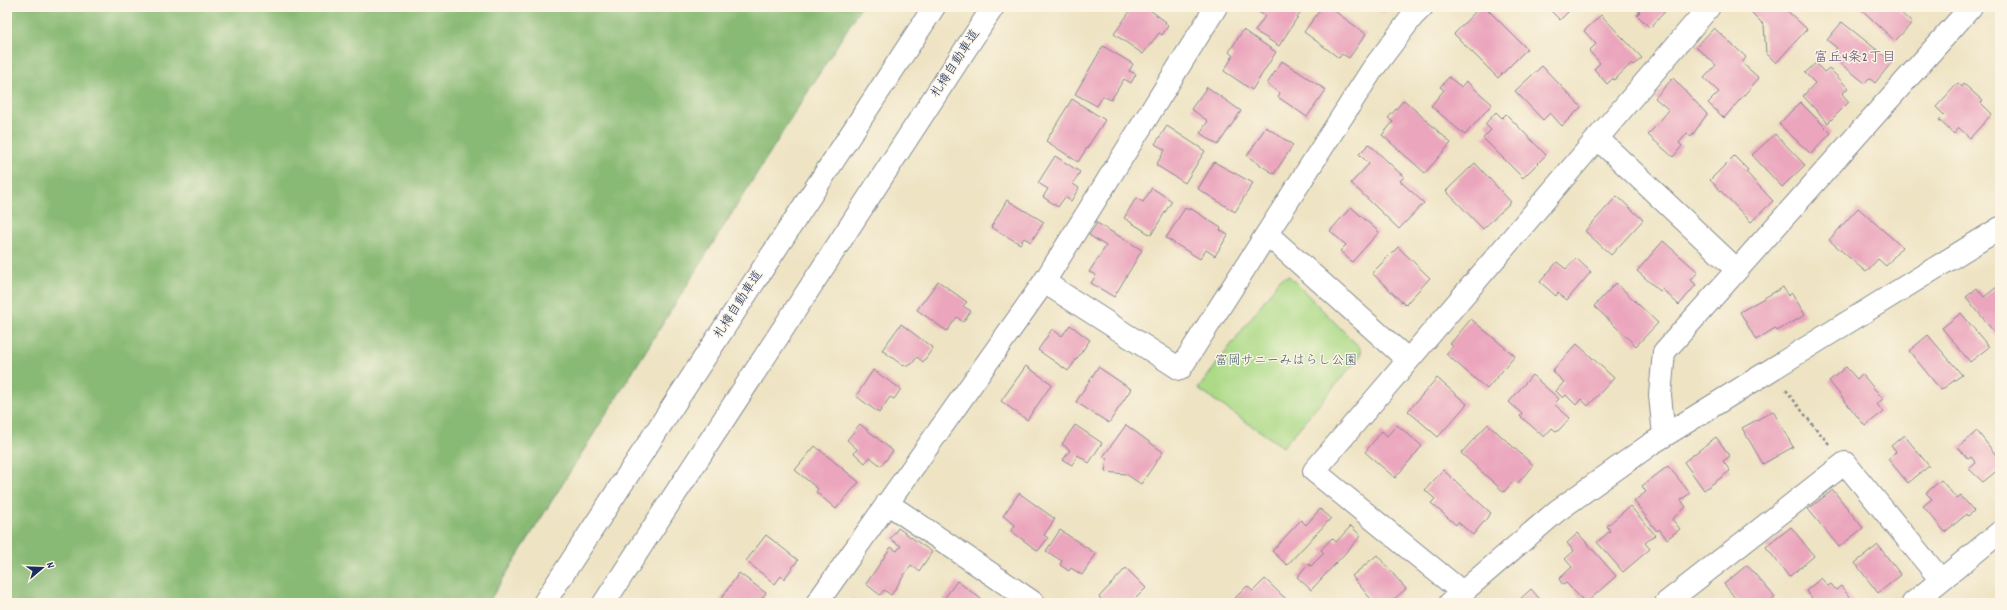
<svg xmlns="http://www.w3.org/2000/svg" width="2007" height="610" viewBox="0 0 2007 610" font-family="Dekko,'Klee One',sans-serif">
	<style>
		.green { fill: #acda87; stroke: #648472 }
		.forest { fill: #89ba74; stroke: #527469 }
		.building { fill: #eba6bd }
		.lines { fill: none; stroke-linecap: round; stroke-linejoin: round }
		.minor-casing { stroke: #848990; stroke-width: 24 }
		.highway-casing { stroke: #848990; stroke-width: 24 }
		.path { stroke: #848990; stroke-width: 2.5; stroke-dasharray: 3 3; stroke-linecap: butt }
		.minor { stroke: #fff; stroke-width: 22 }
		.highway { stroke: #fff; stroke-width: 22 }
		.labels { text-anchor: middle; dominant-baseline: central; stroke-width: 3; stroke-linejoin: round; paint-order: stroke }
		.street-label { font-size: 13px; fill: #1b2f5e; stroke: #fcf5e5 }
		.park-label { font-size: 13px; fill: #3f5a68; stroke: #fcf5e5 }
		.neighbourhood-label { font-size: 14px; fill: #64597f; stroke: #fcf5e5 }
	</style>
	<rect width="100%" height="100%" fill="#fcf5e5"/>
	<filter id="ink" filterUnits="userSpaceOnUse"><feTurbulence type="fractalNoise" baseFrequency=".025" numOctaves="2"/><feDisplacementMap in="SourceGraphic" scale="8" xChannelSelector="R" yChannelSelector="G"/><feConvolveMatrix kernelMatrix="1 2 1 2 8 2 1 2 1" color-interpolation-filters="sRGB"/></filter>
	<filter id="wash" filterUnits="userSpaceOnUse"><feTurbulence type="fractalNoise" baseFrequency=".012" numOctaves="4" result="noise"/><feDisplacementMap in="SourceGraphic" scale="16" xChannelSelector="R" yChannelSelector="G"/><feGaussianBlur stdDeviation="0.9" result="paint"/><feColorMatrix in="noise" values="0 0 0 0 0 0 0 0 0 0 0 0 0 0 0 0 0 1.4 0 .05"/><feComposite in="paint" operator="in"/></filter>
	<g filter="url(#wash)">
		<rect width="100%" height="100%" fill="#eee3c3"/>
		<path class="green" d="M 1289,276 L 1361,349 L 1361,355 L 1283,447 L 1198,389 L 1281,278 Z"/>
		<path class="forest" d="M 7,7 L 861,7 L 488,603 L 7,603 Z"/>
		<g id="blocks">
			<path class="building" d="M 1133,7 L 1146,7 L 1166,22 L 1165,23 L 1168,26 L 1162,35 L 1159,33 L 1143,54 L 1114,34 Z
				M 1258,7 L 1304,7 L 1279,46 L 1255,31 L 1265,16 L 1256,10 Z
				M 1322,7 L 1329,7 L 1366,34 L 1349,58 L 1342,54 L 1339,58 L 1304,32 Z
				M 1377,7 L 1388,7 L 1384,13 Z
				M 1480,7 L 1485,7 L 1527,49 L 1498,78 L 1454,34 Z
				M 1547,7 L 1573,7 L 1560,20 Z
				M 1634,7 L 1669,7 L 1650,28 L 1637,15 L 1640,12 Z
				M 1748,7 L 1783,7 L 1807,29 L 1776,63 L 1766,53 L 1764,25 L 1747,8 Z
				M 1859,7 L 1895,7 L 1912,23 L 1895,41 Z
				M 1601,15 L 1642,58 L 1634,65 L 1632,63 L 1614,80 L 1613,78 L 1607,84 L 1594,69 L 1600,63 L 1589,51 L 1596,44 L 1584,31 Z
				M 1842,22 L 1892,62 L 1875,83 L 1869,78 L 1865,83 L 1831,56 L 1837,48 L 1827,40 Z
				M 1714,28 L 1746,57 L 1742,63 L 1759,78 L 1724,118 L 1708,103 L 1719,92 L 1704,78 L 1716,65 L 1696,47 Z
				M 1243,30 L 1276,52 L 1252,90 L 1224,71 L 1233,56 L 1229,52 Z
				M 1103,46 L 1133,64 L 1129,71 L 1136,74 L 1131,83 L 1124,79 L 1111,100 L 1103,96 L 1097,106 L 1075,94 Z
				M 1282,61 L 1326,90 L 1307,117 L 1278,97 L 1280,93 L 1267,84 Z
				M 1816,63 L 1824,72 L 1829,68 L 1848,88 L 1842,94 L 1849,102 L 1828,123 L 1803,96 L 1815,83 L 1805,73 Z
				M 1542,66 L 1581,107 L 1562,126 L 1550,113 L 1543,120 L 1515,91 Z
				M 1449,77 L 1461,87 L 1466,81 L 1492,104 L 1465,135 L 1431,106 L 1444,90 L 1440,87 Z
				M 1673,78 L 1707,114 L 1691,137 L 1687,133 L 1679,143 L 1682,146 L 1673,157 L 1648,135 L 1669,110 L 1655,98 Z
				M 1958,83 L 1962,87 L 1964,84 L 1983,101 L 1981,103 L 1992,114 L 1970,138 L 1959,128 L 1954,134 L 1939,120 L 1944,115 L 1936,107 Z
				M 1207,87 L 1241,111 L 1218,145 L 1200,133 L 1208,121 L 1191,109 Z
				M 1072,99 L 1105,120 L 1078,162 L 1046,141 Z
				M 1404,100 L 1451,143 L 1425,173 L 1382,135 L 1393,122 L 1388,118 Z
				M 1800,102 L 1831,133 L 1811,154 L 1779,124 Z
				M 1496,112 L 1502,118 L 1506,114 L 1546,155 L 1523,178 L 1483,138 L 1491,130 L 1485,124 Z
				M 1167,126 L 1205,151 L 1185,183 L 1156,165 L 1165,150 L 1155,144 Z
				M 1266,127 L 1293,145 L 1274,174 L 1247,156 Z
				M 1775,134 L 1805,165 L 1782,187 L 1752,155 Z
				M 1369,144 L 1404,177 L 1400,181 L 1424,203 L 1399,229 L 1351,183 L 1369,164 L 1359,154 Z
				M 1055,156 L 1080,172 L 1073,184 L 1079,188 L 1071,201 L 1065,197 L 1058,207 L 1043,197 L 1048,189 L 1038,183 Z
				M 1734,156 L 1748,170 L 1746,172 L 1773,201 L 1751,222 L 1710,180 Z
				M 1214,162 L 1253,183 L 1235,212 L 1198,189 Z
				M 1475,163 L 1511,202 L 1483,229 L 1446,191 Z
				M 1152,188 L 1172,201 L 1151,235 L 1124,218 L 1136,198 L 1143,202 Z
				M 1617,196 L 1643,220 L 1611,255 L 1585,231 Z
				M 1007,200 L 1044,222 L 1031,242 L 1024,238 L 1020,244 L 991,227 Z
				M 1351,207 L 1379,232 L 1352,262 L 1340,251 L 1346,245 L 1330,231 Z
				M 1185,208 L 1189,210 L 1190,208 L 1221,228 L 1220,230 L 1228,235 L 1215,256 L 1206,250 L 1200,259 L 1166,238 Z
				M 1858,208 L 1902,247 L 1886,266 L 1878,259 L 1866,272 L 1829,240 Z
				M 1097,223 L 1142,250 L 1114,297 L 1091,283 L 1096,275 L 1089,272 L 1106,246 L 1089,235 Z
				M 1663,241 L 1698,272 L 1691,280 L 1696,285 L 1679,305 L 1662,289 L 1660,291 L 1637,271 Z
				M 1398,247 L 1430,278 L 1405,305 L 1372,273 Z
				M 1576,258 L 1591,272 L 1567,300 L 1558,293 L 1556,296 L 1540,282 L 1557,262 L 1566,269 Z
				M 938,281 L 967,302 L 963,306 L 971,311 L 963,322 L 957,317 L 947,331 L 917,310 Z
				M 1616,283 L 1658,323 L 1636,346 L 1594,306 Z
				M 1783,287 L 1788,296 L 1792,293 L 1805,315 L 1777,331 L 1775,328 L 1756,340 L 1740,312 Z
				M 1997,287 L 2000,290 L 2000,336 L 1998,337 L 1966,297 L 1977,288 L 1984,297 Z
				M 1961,313 L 1989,347 L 1970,362 L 1942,328 Z
				M 1471,319 L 1515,356 L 1487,389 L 1446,354 L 1453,346 L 1450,344 Z
				M 901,324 L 933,348 L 923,362 L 917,357 L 912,364 L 907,366 L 902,365 L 882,350 Z
				M 1070,325 L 1090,340 L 1068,371 L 1038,350 L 1052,329 L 1062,336 Z
				M 1928,335 L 1962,375 L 1941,390 L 1909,351 Z
				M 1577,344 L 1614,378 L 1588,406 L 1581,399 L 1576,405 L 1566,395 L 1563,398 L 1556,391 L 1564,382 L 1552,371 Z
				M 1026,366 L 1052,384 L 1027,420 L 1001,401 Z
				M 1098,367 L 1131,389 L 1109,423 L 1076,402 Z
				M 1846,367 L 1857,379 L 1862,374 L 1883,399 L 1877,404 L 1883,412 L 1865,426 L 1829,381 Z
				M 873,370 L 901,389 L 894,399 L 890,397 L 879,413 L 856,396 Z
				M 1532,375 L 1559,399 L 1554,404 L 1570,418 L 1557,432 L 1552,428 L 1544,437 L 1520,416 L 1522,414 L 1509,402 Z
				M 1437,378 L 1467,404 L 1438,437 L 1408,411 Z
				M 1773,411 L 1793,447 L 1763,464 L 1742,428 Z
				M 860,424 L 893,451 L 881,466 L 870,457 L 865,463 L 854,453 L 857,449 L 847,440 Z
				M 1488,424 L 1533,465 L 1518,483 L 1514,480 L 1504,492 L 1461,453 Z
				M 1075,425 L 1102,443 L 1089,463 L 1078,455 L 1072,465 L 1063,460 L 1070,450 L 1062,444 Z
				M 1126,425 L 1163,452 L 1141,484 L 1126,474 L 1105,472 L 1107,459 L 1103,457 Z
				M 1397,425 L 1422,446 L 1395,478 L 1365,452 L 1382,431 L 1387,436 Z
				M 1977,431 L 2000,460 L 2000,468 L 1983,482 L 1969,469 L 1976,463 L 1971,457 L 1968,459 L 1958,447 Z
				M 1904,435 L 1929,466 L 1908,483 L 1888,459 L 1896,452 L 1891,446 Z
				M 1716,437 L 1730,456 L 1723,461 L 1730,471 L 1704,490 L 1684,462 Z
				M 815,446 L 859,482 L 836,509 L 816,492 L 818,489 L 795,470 Z
				M 1668,466 L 1690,493 L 1681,500 L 1686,507 L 1672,519 L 1680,529 L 1667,539 L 1659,529 L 1657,531 L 1634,501 L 1646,492 L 1642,486 Z
				M 1443,470 L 1491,513 L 1473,535 L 1458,522 L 1456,525 L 1431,503 L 1435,499 L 1425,490 Z
				M 1941,480 L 1957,499 L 1961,496 L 1974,511 L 1968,516 L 1967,514 L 1945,532 L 1923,506 L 1932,499 L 1926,493 Z
				M 1833,490 L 1863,528 L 1839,547 L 1808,509 Z
				M 1019,493 L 1055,519 L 1044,535 L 1048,538 L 1038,551 L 1011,531 L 1015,525 L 1003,516 Z
				M 1630,506 L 1655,535 L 1645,543 L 1650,549 L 1623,572 L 1597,542 L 1610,531 L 1607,526 Z
				M 1320,509 L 1331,518 L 1287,565 L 1272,551 L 1301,520 L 1306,525 Z
				M 1351,526 L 1361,536 L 1311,590 L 1297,577 L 1308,564 L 1311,566 L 1324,553 L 1321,550 L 1332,538 L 1336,542 Z
				M 1791,527 L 1814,556 L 1789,577 L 1766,547 Z
				M 898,528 L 932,552 L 919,571 L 911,565 L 891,595 L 884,590 L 880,595 L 866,584 L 891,547 L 897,551 L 901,546 L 890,539 Z
				M 1060,530 L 1096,554 L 1082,575 L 1071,568 L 1069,571 L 1060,565 L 1062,561 L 1046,551 Z
				M 1578,533 L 1616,576 L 1586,603 L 1566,583 L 1563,585 L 1559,579 L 1572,567 L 1565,559 L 1574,551 L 1567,543 Z
				M 766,535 L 798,560 L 784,579 L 781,576 L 775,584 L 746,561 Z
				M 1878,545 L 1901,575 L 1878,593 L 1855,563 Z
				M 1377,555 L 1406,589 L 1389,603 L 1374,603 L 1352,576 Z
				M 1747,565 L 1775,597 L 1768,603 L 1739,603 L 1724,584 Z
				M 1126,568 L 1146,588 L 1131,603 L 1105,603 L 1099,597 Z
				M 739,573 L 766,593 L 760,601 L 762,603 L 718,603 Z
				M 1821,578 L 1828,586 L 1831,584 L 1836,590 L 1841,586 L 1854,603 L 1816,603 L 1806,591 Z
				M 1265,579 L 1290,603 L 1230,603 L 1247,586 L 1253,591 Z
				M 957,581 L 985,602 L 984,603 L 941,603 Z
				M 1531,589 L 1543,603 L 1516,603 Z
				M 853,599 L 859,603 L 850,603 Z"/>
		</g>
	</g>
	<g filter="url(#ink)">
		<use href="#blocks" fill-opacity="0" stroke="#848990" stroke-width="1"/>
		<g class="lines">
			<g class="minor-casing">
				<path id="minor" d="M 1597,138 L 1737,270
					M 1267,234 L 1408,360
					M 1044,282 L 1180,369 L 1372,70 L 1412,17 L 1422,7
					M 1664,436 L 1660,395 L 1664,352 L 1971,7
					M 887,503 L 1034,603
					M 1462,592 L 1314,471 L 1709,7
					M 817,603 L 1044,282 L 1216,7
					M 1450,603 L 1557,511 L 1651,444 L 2000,228
					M 1666,603 L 1845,463 L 1941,580
					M 1913,603 L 2000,532"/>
			</g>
			<g class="highway-casing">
				<path id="highway" d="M 544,603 L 934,7
					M 604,603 L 993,7"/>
			</g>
			<path class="path" d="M 1786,390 L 1812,424 L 1829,444"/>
			<use href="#minor" class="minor"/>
			<use href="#highway" class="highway"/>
		</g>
	</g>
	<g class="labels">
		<g class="street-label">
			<text transform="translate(956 64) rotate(-57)">札樽自動車道</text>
			<text transform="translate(739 305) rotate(-57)">札樽自動車道</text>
		</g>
		<g class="park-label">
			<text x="1286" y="361">富岡サニーみはらし公園</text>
		</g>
		<g class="neighbourhood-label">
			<text x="1855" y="58">富丘4条2丁目</text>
		</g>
	</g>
	<rect width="2007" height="610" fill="none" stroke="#fcf5e5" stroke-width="24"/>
	<g transform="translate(42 568) rotate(71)" stroke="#fcf5e5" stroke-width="3" paint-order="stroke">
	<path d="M0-3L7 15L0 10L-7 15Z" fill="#1b2f5e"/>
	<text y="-6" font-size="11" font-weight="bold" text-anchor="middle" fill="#1b2f5e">N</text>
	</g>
</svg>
